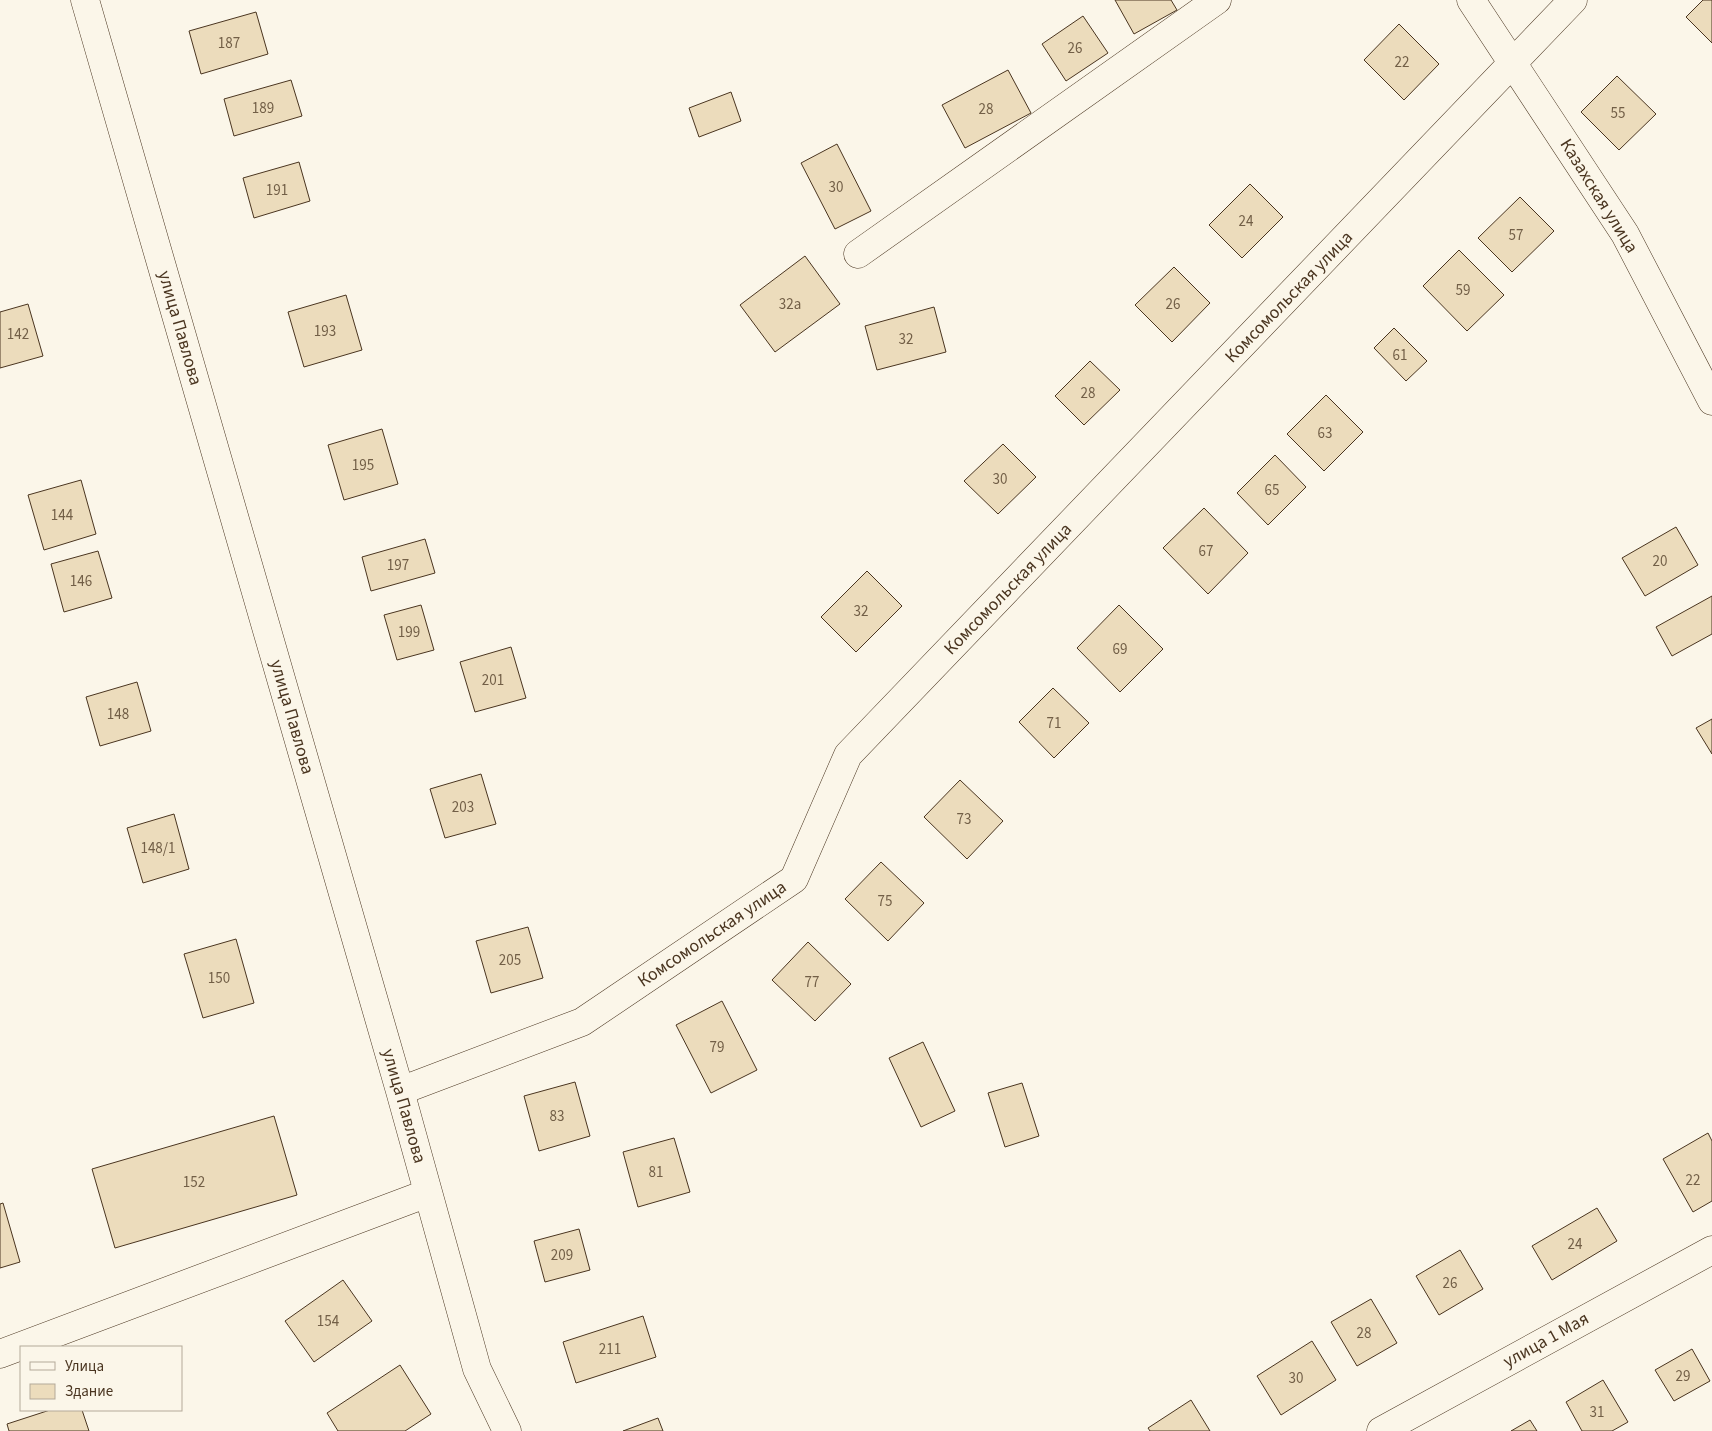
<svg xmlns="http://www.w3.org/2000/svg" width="1712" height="1431" viewBox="0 0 1712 1431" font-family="'Source Sans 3',sans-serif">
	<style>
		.building { fill: #ecdcbc; stroke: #4a3520 }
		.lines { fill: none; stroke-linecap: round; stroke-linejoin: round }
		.minor-casing { stroke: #4a3520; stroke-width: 29 }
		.minor { stroke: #fbf6e9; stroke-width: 28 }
		.labels { text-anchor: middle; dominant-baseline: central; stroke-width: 4; stroke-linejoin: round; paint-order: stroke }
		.number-label { font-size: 15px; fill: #725f47 }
		.street-label { font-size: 18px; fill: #4a3520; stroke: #fbf6e9 }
	</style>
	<rect width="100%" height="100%" fill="#fbf6e9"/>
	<path class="building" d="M 1115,0 L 1171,0 L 1177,10 L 1134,34 Z
		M 1703,0 L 1712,0 L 1712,43 L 1686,17 Z
		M 256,12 L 268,54 L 201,74 L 189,31 Z
		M 1083,16 L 1108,53 L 1066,81 L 1042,44 Z
		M 1399,24 L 1439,64 L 1404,100 L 1364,60 Z
		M 1008,70 L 1031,113 L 965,148 L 942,105 Z
		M 1617,76 L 1656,114 L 1619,150 L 1581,112 Z
		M 291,80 L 302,116 L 234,136 L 224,99 Z
		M 731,92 L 741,121 L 699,137 L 689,108 Z
		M 837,144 L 871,211 L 835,229 L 801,163 Z
		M 299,162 L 310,201 L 254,218 L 243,178 Z
		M 1250,184 L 1283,217 L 1242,258 L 1209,225 Z
		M 1520,197 L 1554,231 L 1512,272 L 1478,238 Z
		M 1459,250 L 1504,295 L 1467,331 L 1423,286 Z
		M 805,256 L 840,304 L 775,352 L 740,305 Z
		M 1174,267 L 1210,303 L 1172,342 L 1135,305 Z
		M 346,295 L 362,350 L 304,367 L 288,312 Z
		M 28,304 L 43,356 L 0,368 L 0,312 Z
		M 934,307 L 946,352 L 877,370 L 865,326 Z
		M 1394,328 L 1427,361 L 1406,381 L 1374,348 Z
		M 1090,361 L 1120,390 L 1084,425 L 1055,396 Z
		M 1326,395 L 1363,432 L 1324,471 L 1287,434 Z
		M 382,429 L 398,484 L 344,500 L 328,445 Z
		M 1003,444 L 1036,477 L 998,514 L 964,481 Z
		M 1275,455 L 1306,487 L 1268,525 L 1237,493 Z
		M 81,480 L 96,534 L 44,550 L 28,495 Z
		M 1204,508 L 1248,553 L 1208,594 L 1163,548 Z
		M 1676,527 L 1698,565 L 1645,596 L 1622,558 Z
		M 425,539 L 435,573 L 371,591 L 362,557 Z
		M 98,551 L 112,598 L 64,612 L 51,564 Z
		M 867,571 L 902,606 L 856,652 L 821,617 Z
		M 1712,596 L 1712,634 L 1672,656 L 1656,627 Z
		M 421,605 L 434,650 L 397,660 L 384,615 Z
		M 1119,605 L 1163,649 L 1120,692 L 1077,648 Z
		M 511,647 L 526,698 L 475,712 L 460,662 Z
		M 137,682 L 151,731 L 100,746 L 86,697 Z
		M 1053,688 L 1089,723 L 1054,758 L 1019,722 Z
		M 1712,719 L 1712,754 L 1696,728 Z
		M 481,774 L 496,824 L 445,838 L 430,789 Z
		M 960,780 L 1003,821 L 967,859 L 924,817 Z
		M 174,814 L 189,869 L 143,883 L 127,828 Z
		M 881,862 L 924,903 L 888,941 L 845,899 Z
		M 528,927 L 543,978 L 491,993 L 476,941 Z
		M 236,939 L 254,1003 L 203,1018 L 184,954 Z
		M 808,942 L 851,984 L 815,1021 L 772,980 Z
		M 722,1001 L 757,1070 L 711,1093 L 676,1025 Z
		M 923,1042 L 955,1111 L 921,1127 L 889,1058 Z
		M 575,1082 L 590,1136 L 539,1151 L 524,1096 Z
		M 1022,1083 L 1039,1136 L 1005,1147 L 988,1093 Z
		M 274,1116 L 297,1195 L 115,1248 L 92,1169 Z
		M 1708,1133 L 1712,1141 L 1712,1201 L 1693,1212 L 1663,1159 Z
		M 674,1138 L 690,1192 L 638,1207 L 623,1152 Z
		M 3,1203 L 20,1262 L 0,1268 L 0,1204 Z
		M 1597,1208 L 1617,1241 L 1552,1280 L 1532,1246 Z
		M 579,1229 L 590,1270 L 545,1282 L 534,1241 Z
		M 1460,1250 L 1483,1289 L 1439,1315 L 1416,1276 Z
		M 343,1280 L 372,1321 L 314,1362 L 285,1321 Z
		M 1371,1299 L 1397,1343 L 1357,1366 L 1331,1322 Z
		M 643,1316 L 656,1357 L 576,1383 L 563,1342 Z
		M 1312,1341 L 1336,1380 L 1281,1415 L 1257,1376 Z
		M 1692,1349 L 1710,1381 L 1674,1401 L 1655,1370 Z
		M 400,1365 L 431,1414 L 405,1431 L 338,1431 L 327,1413 Z
		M 1603,1380 L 1628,1422 L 1612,1431 L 1582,1431 L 1566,1402 Z
		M 1191,1400 L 1210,1431 L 1150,1431 L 1148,1428 Z
		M 50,1410 L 82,1410 L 89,1431 L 9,1431 L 7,1424 Z
		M 658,1418 L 663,1431 L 623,1431 Z
		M 1530,1420 L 1537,1431 L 1511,1431 Z"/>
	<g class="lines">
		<g class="minor-casing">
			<path id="minor" d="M 85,0 L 400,1091 L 477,1369 L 507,1431
				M 1471,0 L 1625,234 L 1712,401
				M 858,254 L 1217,0
				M 400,1091 L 582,1022 L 794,879 L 848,755 L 1573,0
				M 0,1354 L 428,1193
				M 1381,1431 L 1712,1250"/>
		</g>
		<use href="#minor" class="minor"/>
	</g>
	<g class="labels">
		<g class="number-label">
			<text x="229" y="43">187</text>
			<text x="1075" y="48">26</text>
			<text x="1402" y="62">22</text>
			<text x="263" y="108">189</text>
			<text x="986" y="109">28</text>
			<text x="1618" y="113">55</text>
			<text x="836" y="187">30</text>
			<text x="277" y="190">191</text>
			<text x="1246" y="221">24</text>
			<text x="1516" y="235">57</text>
			<text x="1463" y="290">59</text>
			<text x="790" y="304">32а</text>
			<text x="1173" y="304">26</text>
			<text x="325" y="331">193</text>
			<text x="18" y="334">142</text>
			<text x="906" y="339">32</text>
			<text x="1400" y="355">61</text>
			<text x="1088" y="393">28</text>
			<text x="1325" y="433">63</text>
			<text x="363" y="465">195</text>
			<text x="1000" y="479">30</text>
			<text x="1272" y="490">65</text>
			<text x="62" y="515">144</text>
			<text x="1206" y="551">67</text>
			<text x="1660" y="561">20</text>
			<text x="398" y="565">197</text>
			<text x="81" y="581">146</text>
			<text x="861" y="611">32</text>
			<text x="409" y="632">199</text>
			<text x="1120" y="649">69</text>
			<text x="493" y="680">201</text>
			<text x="118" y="714">148</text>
			<text x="1054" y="723">71</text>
			<text x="463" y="807">203</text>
			<text x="964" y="819">73</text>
			<text x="158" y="848">148/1</text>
			<text x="885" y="901">75</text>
			<text x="510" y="960">205</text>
			<text x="219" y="978">150</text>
			<text x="812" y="982">77</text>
			<text x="717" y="1047">79</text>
			<text x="557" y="1116">83</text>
			<text x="656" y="1172">81</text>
			<text x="1693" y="1180">22</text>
			<text x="194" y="1182">152</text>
			<text x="1575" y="1244">24</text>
			<text x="562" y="1255">209</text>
			<text x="1450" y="1283">26</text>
			<text x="328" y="1321">154</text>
			<text x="1364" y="1333">28</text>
			<text x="610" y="1349">211</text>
			<text x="1683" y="1376">29</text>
			<text x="1296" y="1378">30</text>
			<text x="1597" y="1412">31</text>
		</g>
		<g class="street-label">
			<text transform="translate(1599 196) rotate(58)">Казахская улица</text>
			<text transform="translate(1289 297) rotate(-46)">Комсомольская улица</text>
			<text transform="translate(180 328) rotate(74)">улица Павлова</text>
			<text transform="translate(1008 589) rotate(-46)">Комсомольская улица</text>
			<text transform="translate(292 717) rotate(74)">улица Павлова</text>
			<text transform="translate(712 934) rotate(-34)">Комсомольская улица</text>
			<text transform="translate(404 1106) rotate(74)">улица Павлова</text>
			<text transform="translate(1546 1340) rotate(-29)">улица 1 Мая</text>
		</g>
	</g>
	<rect x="20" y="1346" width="162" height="65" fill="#fbf6e9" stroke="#b4a999"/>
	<rect x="30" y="1362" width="25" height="8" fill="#fbf6e9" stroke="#b4a999"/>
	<text x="65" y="1371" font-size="15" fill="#4a3520">Улица</text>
	<rect x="30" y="1384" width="25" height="15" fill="#ecdcbc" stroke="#b4a999"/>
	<text x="65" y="1396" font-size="15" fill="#4a3520">Здание</text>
</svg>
